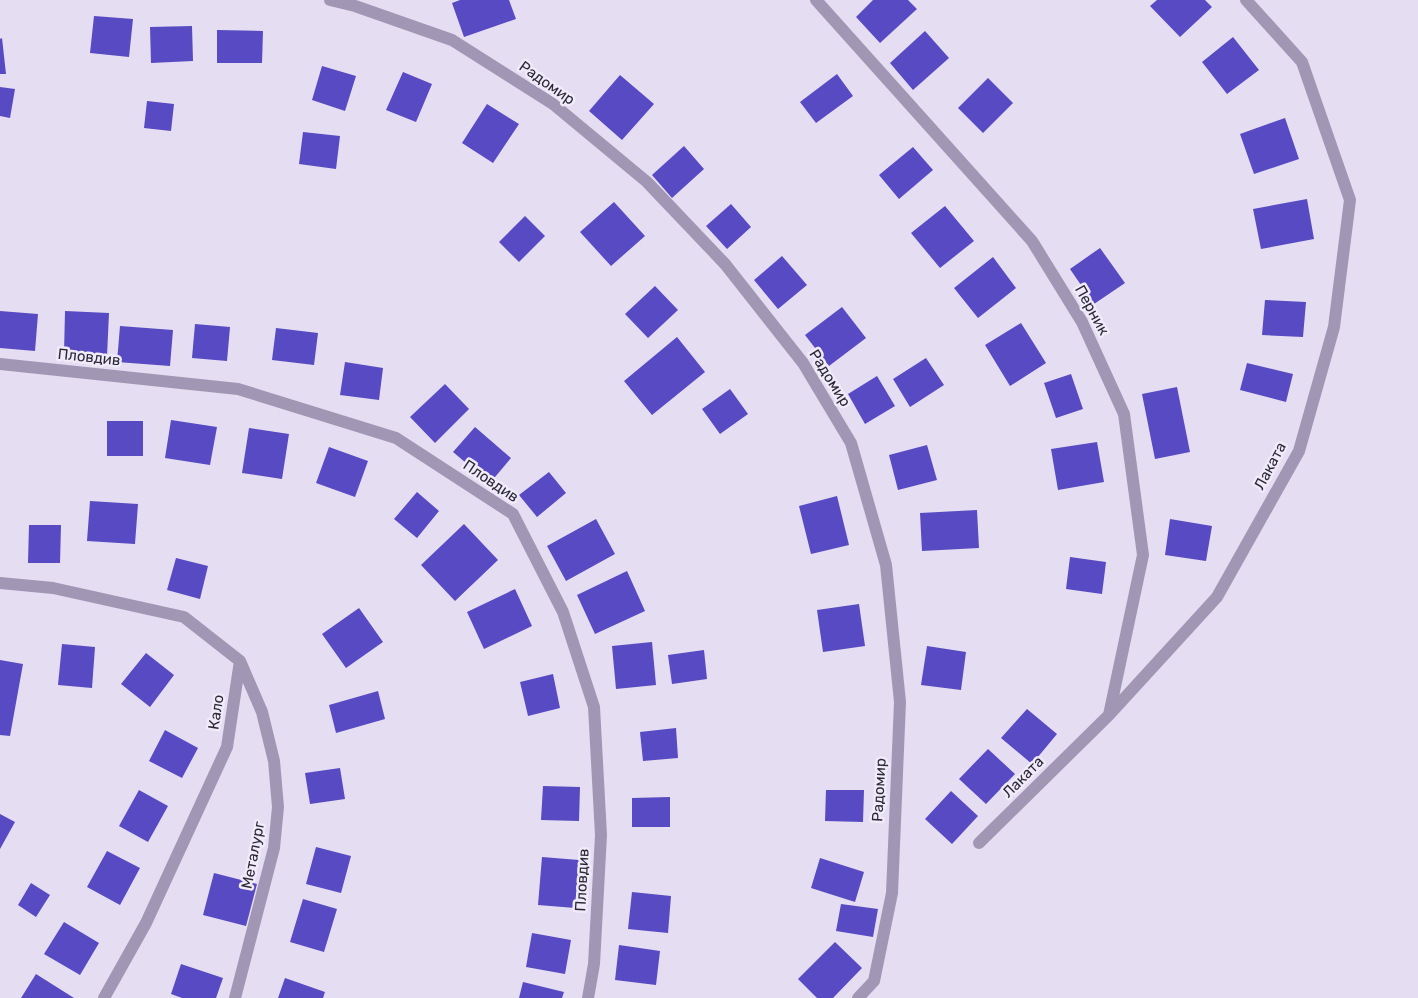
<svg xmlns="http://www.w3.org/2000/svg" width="1418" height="998" viewBox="0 0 1418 998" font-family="Rubik,sans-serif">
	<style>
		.building { fill: #574ac2 }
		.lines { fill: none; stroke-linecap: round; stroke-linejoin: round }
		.minor { stroke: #a197b5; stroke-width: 12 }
		.labels { text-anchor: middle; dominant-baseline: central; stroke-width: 5; stroke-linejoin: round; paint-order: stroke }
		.street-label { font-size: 15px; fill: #2b2937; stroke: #f0eaf9 }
	</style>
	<rect width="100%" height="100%" fill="#e5ddf2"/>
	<path class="building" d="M 460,0 L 509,0 L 516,19 L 464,37 L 452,3 Z
		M 873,0 L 908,0 L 917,9 L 880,43 L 856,17 Z
		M 1157,0 L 1205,0 L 1212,7 L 1180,37 L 1150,6 Z
		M 94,16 L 133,19 L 129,57 L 90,53 Z
		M 192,26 L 193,61 L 151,63 L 150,27 Z
		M 217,30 L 263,31 L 262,63 L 217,63 Z
		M 925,31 L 949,58 L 913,90 L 890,63 Z
		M 1233,37 L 1259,70 L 1227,94 L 1202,62 Z
		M 2,38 L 6,74 L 0,74 L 0,39 Z
		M 322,66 L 356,76 L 345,111 L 312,100 Z
		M 403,72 L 432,84 L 416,122 L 386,110 Z
		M 837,74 L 853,96 L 816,123 L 800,102 Z
		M 620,75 L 654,104 L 622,140 L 589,111 Z
		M 988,78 L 1013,103 L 983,133 L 958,108 Z
		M 0,87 L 15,89 L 10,118 L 0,116 Z
		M 147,101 L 174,104 L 171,131 L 144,128 Z
		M 487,104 L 519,124 L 493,163 L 462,143 Z
		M 1285,118 L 1299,159 L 1254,174 L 1240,134 Z
		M 303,132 L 340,136 L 336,169 L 299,164 Z
		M 684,146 L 704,169 L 672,198 L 652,175 Z
		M 913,147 L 933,170 L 899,199 L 879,175 Z
		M 1307,199 L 1314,239 L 1261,249 L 1253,209 Z
		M 614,202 L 645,236 L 611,266 L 580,232 Z
		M 731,204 L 751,227 L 727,249 L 706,226 Z
		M 945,206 L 974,241 L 940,268 L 911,233 Z
		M 525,216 L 545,236 L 519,262 L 499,242 Z
		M 1100,248 L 1125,283 L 1094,304 L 1070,269 Z
		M 782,256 L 807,285 L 778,309 L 754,280 Z
		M 993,257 L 1016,288 L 978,318 L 954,288 Z
		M 655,286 L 678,310 L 648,338 L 625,314 Z
		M 1265,300 L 1306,302 L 1303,337 L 1262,335 Z
		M 842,307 L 866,338 L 829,366 L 805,335 Z
		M 0,311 L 38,314 L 35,351 L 0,348 Z
		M 65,311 L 109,313 L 107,356 L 64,354 Z
		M 1021,323 L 1046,363 L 1010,386 L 985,345 Z
		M 195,324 L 230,327 L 227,361 L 192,358 Z
		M 120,326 L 173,330 L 170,366 L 117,362 Z
		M 276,328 L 318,333 L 314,365 L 272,360 Z
		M 677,337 L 705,372 L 652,415 L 624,381 Z
		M 926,358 L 944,385 L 910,407 L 893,379 Z
		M 345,362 L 383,368 L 379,400 L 340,395 Z
		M 1247,363 L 1293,374 L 1286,402 L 1240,390 Z
		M 1071,374 L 1083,409 L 1056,418 L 1044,383 Z
		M 877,376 L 895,406 L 865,424 L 848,394 Z
		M 445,384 L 469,409 L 435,443 L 410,417 Z
		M 1177,387 L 1190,452 L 1155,459 L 1142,394 Z
		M 730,389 L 748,414 L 720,434 L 702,409 Z
		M 171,420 L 217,427 L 210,465 L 165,458 Z
		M 107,421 L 143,421 L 143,456 L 107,456 Z
		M 475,427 L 511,458 L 490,483 L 453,452 Z
		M 249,428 L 289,434 L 282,479 L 242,473 Z
		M 1097,442 L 1104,482 L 1058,490 L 1051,449 Z
		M 927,445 L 937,480 L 898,490 L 889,455 Z
		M 329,447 L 368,461 L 355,497 L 316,483 Z
		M 549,472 L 566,493 L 537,517 L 519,495 Z
		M 417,492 L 439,511 L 417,538 L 394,519 Z
		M 837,496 L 849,545 L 811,554 L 799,506 Z
		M 90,501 L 138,504 L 135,544 L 87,541 Z
		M 977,510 L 979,548 L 922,551 L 920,513 Z
		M 596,519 L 615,554 L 566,581 L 547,546 Z
		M 1170,519 L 1212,526 L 1206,561 L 1165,555 Z
		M 464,524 L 498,560 L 455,601 L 421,565 Z
		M 29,525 L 61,525 L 60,563 L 28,563 Z
		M 1070,557 L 1106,562 L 1102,594 L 1066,589 Z
		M 176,558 L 208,566 L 200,599 L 167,590 Z
		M 627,571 L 645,611 L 595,634 L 577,595 Z
		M 515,589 L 532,626 L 484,649 L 467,612 Z
		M 859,604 L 865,646 L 823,652 L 817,610 Z
		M 359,608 L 383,642 L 346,668 L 322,634 Z
		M 652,642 L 656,685 L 616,689 L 612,646 Z
		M 62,644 L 95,647 L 92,688 L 58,685 Z
		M 927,646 L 966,652 L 961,690 L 921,685 Z
		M 704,650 L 707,679 L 672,684 L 668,655 Z
		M 146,653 L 174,675 L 150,707 L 121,684 Z
		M 0,660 L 23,664 L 10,736 L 0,735 Z
		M 553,674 L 560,708 L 528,716 L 520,682 Z
		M 378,691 L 385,719 L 336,733 L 329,705 Z
		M 1027,709 L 1057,734 L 1032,764 L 1001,738 Z
		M 676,728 L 678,758 L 643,761 L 640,732 Z
		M 165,730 L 198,748 L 182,778 L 149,761 Z
		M 988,749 L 1015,774 L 986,804 L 959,779 Z
		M 340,768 L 345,799 L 310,804 L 305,773 Z
		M 543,786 L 580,787 L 579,821 L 541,820 Z
		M 139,790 L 168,806 L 148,842 L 119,826 Z
		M 826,790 L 864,790 L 863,822 L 825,821 Z
		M 951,791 L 978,816 L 952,844 L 925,819 Z
		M 670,797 L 670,827 L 632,827 L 632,798 Z
		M 0,814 L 15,822 L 0,849 Z
		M 316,847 L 351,856 L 341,893 L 306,884 Z
		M 107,851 L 140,868 L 120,905 L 87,887 Z
		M 542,857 L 579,860 L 575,908 L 538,905 Z
		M 820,858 L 864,872 L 855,902 L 811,888 Z
		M 214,873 L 257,884 L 246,926 L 203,915 Z
		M 31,883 L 50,895 L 36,917 L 18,905 Z
		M 632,892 L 671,896 L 668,933 L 628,929 Z
		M 303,899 L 337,909 L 324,952 L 290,942 Z
		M 841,904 L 878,909 L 873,937 L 836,931 Z
		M 64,922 L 99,943 L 80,975 L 44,954 Z
		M 532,933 L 571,940 L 565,974 L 526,967 Z
		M 835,942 L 862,968 L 833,998 L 817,998 L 798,979 Z
		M 619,945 L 660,951 L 656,985 L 615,980 Z
		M 181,964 L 223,978 L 216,998 L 182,998 L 171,994 Z
		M 36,974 L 74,998 L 21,998 Z
		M 285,978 L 325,992 L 323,998 L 278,998 Z
		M 523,982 L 564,992 L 562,998 L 519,998 Z"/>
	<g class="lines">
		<path class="minor" d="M 330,0 L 355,6 L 452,40 L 553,104 L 647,182 L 725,264 L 803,363 L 851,443 L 886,565 L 900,702 L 892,893 L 874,981 L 858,998
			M 816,0 L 1032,241 L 1082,322 L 1124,414 L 1143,555 L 1109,715
			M 0,364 L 238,389 L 396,438 L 513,514 L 563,612 L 594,707 L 601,835 L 594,964 L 588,998
			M 0,583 L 53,588 L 184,617 L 240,661 L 262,712 L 274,761 L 278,807 L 274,848 L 235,998
			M 979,843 L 1109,715 L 1217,597 L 1299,451 L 1334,327 L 1350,200 L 1302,62 L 1246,0
			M 104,998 L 146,923 L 227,747 L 240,661"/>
	</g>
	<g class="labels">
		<g class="street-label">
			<text transform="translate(547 83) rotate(35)">Радомир</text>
			<text transform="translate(1092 310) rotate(61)">Перник</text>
			<text transform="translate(89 357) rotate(6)">Пловдив</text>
			<text transform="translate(830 378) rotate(58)">Радомир</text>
			<text transform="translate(1270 466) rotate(-62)">Лаката</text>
			<text transform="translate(491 481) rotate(34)">Пловдив</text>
			<text transform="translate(216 712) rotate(-81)">Кало</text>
			<text transform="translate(1023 777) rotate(-45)">Лаката</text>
			<text transform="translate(879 790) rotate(-87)">Радомир</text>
			<text transform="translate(253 855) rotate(-79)">Металург</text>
			<text transform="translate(582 880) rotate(-87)">Пловдив</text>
		</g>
	</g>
</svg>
